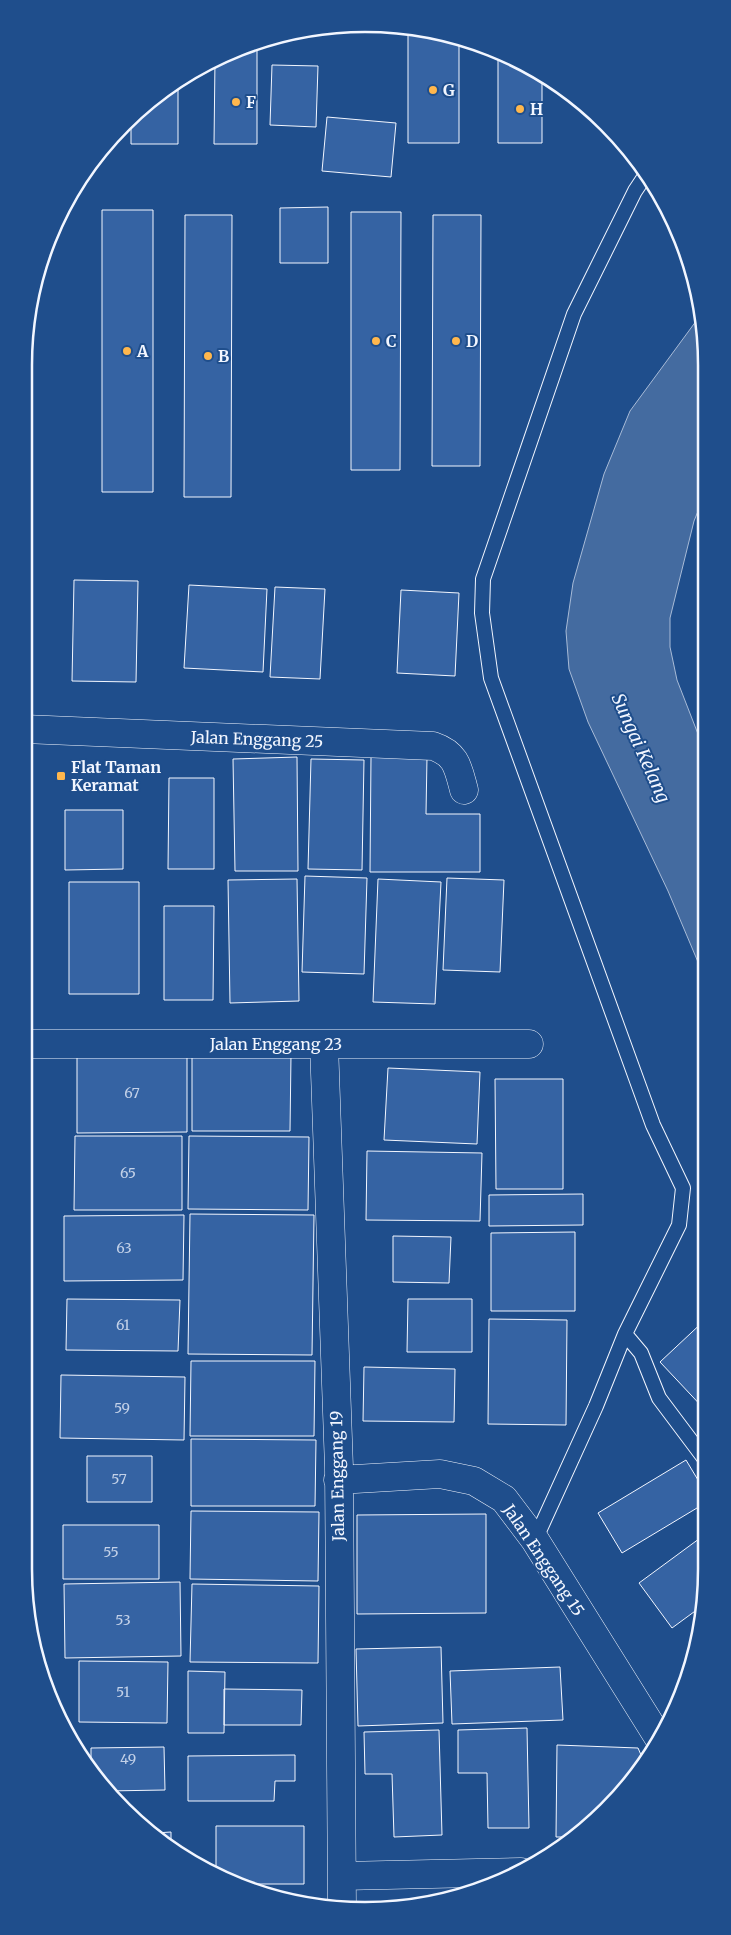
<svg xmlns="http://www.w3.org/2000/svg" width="731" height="1935" viewBox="0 0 731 1935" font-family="Merriweather,serif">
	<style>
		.water { fill: #446ba0; stroke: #a8bbd7 }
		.building { fill: #3563a3; stroke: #f2f6ff }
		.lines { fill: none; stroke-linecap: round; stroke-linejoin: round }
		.lane-casing { stroke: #f2f6ff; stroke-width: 16 }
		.street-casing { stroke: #f2f6ff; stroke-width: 29 }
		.lane { stroke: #1f4e8c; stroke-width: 14 }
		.street { stroke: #1f4e8c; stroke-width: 28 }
		.poi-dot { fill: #ffb74d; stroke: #1f4e8c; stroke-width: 2 }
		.labels { text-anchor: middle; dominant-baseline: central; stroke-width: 4; stroke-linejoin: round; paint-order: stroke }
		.number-label { font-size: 14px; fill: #c3d1e8 }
		.poi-label { font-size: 16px; font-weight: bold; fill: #f2f6ff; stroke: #1f4e8c; text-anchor: start }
		.street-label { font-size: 16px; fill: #f2f6ff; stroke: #1f4e8c }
		.water-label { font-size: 18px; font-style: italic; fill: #f2f6ff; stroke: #1f4e8c }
		.rim { fill: none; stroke: #f2f6ff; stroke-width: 2.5 }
	</style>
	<rect width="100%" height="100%" fill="#1f4e8c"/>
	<path class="water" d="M 702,313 L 704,321 L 705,494 L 694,521 L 670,618 L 670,647 L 677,680 L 698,734 L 705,748 L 706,981 L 668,891 L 588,722 L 569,669 L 566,631 L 573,583 L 604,474 L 630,411 Z"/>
	<path class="building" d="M 408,28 L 459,38 L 459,143 L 408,143 Z
		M 257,41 L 257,144 L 214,144 L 215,60 Z
		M 498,55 L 542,75 L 542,143 L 498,143 Z
		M 272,65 L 318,66 L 316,127 L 270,125 Z
		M 178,81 L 178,144 L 131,144 L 131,119 L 140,108 Z
		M 327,117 L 396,123 L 391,177 L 322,171 Z
		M 328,207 L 328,263 L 280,263 L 280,208 Z
		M 102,210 L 153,210 L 153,492 L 102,492 Z
		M 351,212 L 401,212 L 400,470 L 351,470 Z
		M 185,215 L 232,215 L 231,497 L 184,497 Z
		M 433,215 L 481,215 L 480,466 L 432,466 Z
		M 74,580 L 138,581 L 136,682 L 72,681 Z
		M 189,585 L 267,589 L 263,672 L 184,668 Z
		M 275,587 L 325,589 L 320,679 L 270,677 Z
		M 401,590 L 459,593 L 455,676 L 397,673 Z
		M 297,757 L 298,871 L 235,871 L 233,759 Z
		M 371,757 L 427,757 L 426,814 L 480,814 L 480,872 L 370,872 Z
		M 311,759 L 364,760 L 362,870 L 308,869 Z
		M 169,778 L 214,778 L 214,869 L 168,869 Z
		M 65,810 L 123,810 L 123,869 L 65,870 Z
		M 305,876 L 367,878 L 364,974 L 302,972 Z
		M 447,878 L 504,880 L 500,972 L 443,970 Z
		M 297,879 L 299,1001 L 230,1003 L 228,880 Z
		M 378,879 L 441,882 L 435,1004 L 373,1002 Z
		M 69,882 L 139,882 L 139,994 L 69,994 Z
		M 164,906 L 214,906 L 213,1000 L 164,1000 Z
		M 187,1054 L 187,1132 L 77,1133 L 77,1055 Z
		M 192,1055 L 291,1055 L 290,1131 L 192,1131 Z
		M 388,1068 L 480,1072 L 477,1144 L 384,1140 Z
		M 495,1079 L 563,1079 L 563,1189 L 496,1189 Z
		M 75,1136 L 182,1136 L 182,1210 L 74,1210 Z
		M 189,1136 L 309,1137 L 308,1210 L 188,1209 Z
		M 367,1151 L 482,1153 L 480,1221 L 366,1220 Z
		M 583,1194 L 583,1225 L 489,1226 L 489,1195 Z
		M 190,1214 L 314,1215 L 312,1355 L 188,1354 Z
		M 184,1215 L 183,1280 L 64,1281 L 64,1216 Z
		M 575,1232 L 575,1311 L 491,1311 L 491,1233 Z
		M 393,1236 L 451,1237 L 449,1283 L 393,1282 Z
		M 67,1299 L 180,1300 L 178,1351 L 66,1350 Z
		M 408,1299 L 472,1299 L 472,1352 L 407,1352 Z
		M 707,1318 L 707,1412 L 660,1362 Z
		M 489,1319 L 567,1320 L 566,1425 L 488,1424 Z
		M 191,1361 L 315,1361 L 314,1436 L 190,1436 Z
		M 364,1367 L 455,1369 L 454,1422 L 363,1421 Z
		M 61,1375 L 185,1377 L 184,1440 L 60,1438 Z
		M 191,1439 L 316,1440 L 315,1506 L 191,1506 Z
		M 87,1456 L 152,1456 L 152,1502 L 87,1502 Z
		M 686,1460 L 707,1495 L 707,1502 L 622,1553 L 598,1513 Z
		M 191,1511 L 319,1512 L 318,1581 L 190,1579 Z
		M 486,1514 L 486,1613 L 357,1614 L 357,1515 Z
		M 63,1525 L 159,1525 L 159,1579 L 63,1579 Z
		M 707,1533 L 707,1570 L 702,1606 L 672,1628 L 639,1583 Z
		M 180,1582 L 181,1656 L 65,1658 L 64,1584 Z
		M 192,1584 L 319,1586 L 318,1663 L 190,1662 Z
		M 441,1647 L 443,1723 L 358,1726 L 356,1649 Z
		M 79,1661 L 168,1662 L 167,1723 L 79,1722 Z
		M 560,1667 L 563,1720 L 452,1724 L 450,1671 Z
		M 188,1671 L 225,1672 L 224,1733 L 188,1733 Z
		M 224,1689 L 302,1690 L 301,1725 L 224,1725 Z
		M 527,1728 L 529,1828 L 488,1828 L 487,1773 L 458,1773 L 458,1730 Z
		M 439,1730 L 442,1835 L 394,1837 L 392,1774 L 365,1774 L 364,1732 Z
		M 557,1745 L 638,1748 L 645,1764 L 637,1777 L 573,1837 L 556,1837 Z
		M 164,1747 L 165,1790 L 106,1791 L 91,1770 L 91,1748 Z
		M 295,1755 L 295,1781 L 275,1781 L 274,1801 L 188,1801 L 188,1756 Z
		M 216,1826 L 304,1826 L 304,1884 L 236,1884 L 216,1875 Z
		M 171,1832 L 171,1846 L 155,1833 Z"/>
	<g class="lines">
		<g class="lane-casing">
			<path id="lane" d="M 625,1334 L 641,1353 L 659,1398 L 707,1462
				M 535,1540 L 596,1406 L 625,1334 L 679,1225 L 683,1188 L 653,1125 L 491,678 L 482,613 L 483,579 L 574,314 L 635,191 L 645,176"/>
		</g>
		<g class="street-casing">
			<path id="street" d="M 24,729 L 433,746 C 457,754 458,768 464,790
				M 24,1044 L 529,1044
				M 324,1044 L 339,1468 L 342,1908
				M 338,1480 L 440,1474 L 474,1481 L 504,1499 L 535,1540 L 660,1740
				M 342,1876 L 521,1872"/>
		</g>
		<use href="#lane" class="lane"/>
		<use href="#street" class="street"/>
	</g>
	<g class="poi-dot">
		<circle cx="433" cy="90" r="5"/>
		<circle cx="236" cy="102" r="5"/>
		<circle cx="520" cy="109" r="5"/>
		<circle cx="376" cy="341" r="5"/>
		<circle cx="456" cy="341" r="5"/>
		<circle cx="127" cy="351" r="5"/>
		<circle cx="208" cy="356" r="5"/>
		<rect x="56" y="771" width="10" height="10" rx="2.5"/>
	</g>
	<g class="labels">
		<g class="number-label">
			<text x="132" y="1093">67</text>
			<text x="128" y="1173">65</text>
			<text x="124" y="1248">63</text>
			<text x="123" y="1325">61</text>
			<text x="122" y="1408">59</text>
			<text x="119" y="1479">57</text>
			<text x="111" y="1552">55</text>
			<text x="123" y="1620">53</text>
			<text x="123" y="1692">51</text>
			<text x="128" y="1759">49</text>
		</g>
		<g class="poi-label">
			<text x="443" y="90">G</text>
			<text x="246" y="102">F</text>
			<text x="530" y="109">H</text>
			<text x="386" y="341">C</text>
			<text x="466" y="341">D</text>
			<text x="137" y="351">A</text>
			<text x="218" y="356">B</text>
			<text x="71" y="767">Flat Taman<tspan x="71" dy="18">Keramat</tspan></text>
		</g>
		<g class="street-label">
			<text transform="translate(257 739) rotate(2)">Jalan Enggang 25</text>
			<text x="276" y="1044">Jalan Enggang 23</text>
			<text transform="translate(337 1476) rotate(-91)">Jalan Enggang 19</text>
			<text transform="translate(544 1560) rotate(56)">Jalan Enggang 15</text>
		</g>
		<g class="water-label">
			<text transform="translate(641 748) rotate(66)">Sungai Kelang</text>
		</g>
	</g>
	<path d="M0 0H731V1935H0ZM365 32H365A333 333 0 0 1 698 365V1569A333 333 0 0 1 365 1902H365A333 333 0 0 1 32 1569V365A333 333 0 0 1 365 32Z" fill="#1f4e8c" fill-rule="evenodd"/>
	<path class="rim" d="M365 32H365A333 333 0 0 1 698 365V1569A333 333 0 0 1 365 1902H365A333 333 0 0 1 32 1569V365A333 333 0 0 1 365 32Z"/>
</svg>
